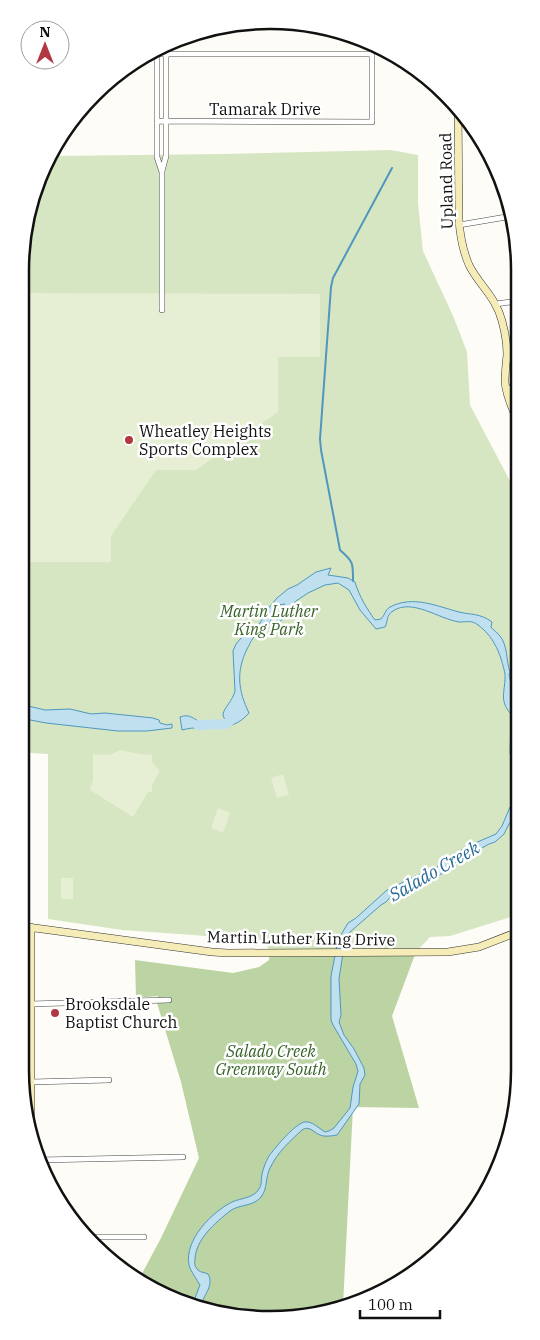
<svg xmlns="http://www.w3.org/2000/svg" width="540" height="1340" viewBox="0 0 540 1340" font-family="'IBM Plex Serif',serif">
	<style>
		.green { fill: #d6e6c2 }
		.forest { fill: #bcd4a3 }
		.pitch { fill: #e6eed3 }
		.water { fill: #c0e0f0; stroke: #4f97be }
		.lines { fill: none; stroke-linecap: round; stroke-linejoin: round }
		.stream { stroke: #4f97be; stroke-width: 2 }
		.river { stroke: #c0e0f0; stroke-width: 10 }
		.street-casing { stroke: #444; stroke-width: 6 }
		.secondary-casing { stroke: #333; stroke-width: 8 }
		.street { stroke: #fff; stroke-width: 5 }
		.secondary { stroke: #f6ecb8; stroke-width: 7 }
		.poi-dot { fill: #b13843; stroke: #fff; stroke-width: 2 }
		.labels { text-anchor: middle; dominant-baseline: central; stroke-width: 5; stroke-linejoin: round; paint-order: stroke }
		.street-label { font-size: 16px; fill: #111; stroke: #fff }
		.poi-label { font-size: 16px; fill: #111; stroke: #fff; text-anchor: start }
		.park-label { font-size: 16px; font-style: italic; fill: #366227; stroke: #fff }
		.water-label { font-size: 18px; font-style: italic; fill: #276a95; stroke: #fff }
		.rim { fill: none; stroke: #111; stroke-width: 2.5 }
	</style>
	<rect width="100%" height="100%" fill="#fefcf6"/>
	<path class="green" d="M 391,150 L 418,155 L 418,203 L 423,251 L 454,318 L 467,352 L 470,405 L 519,498 L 520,914 L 450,936 L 430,937 L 416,952 L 270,952 L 264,940 L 122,930 L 48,919 L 48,754 L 31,753 L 20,741 L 20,270 L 33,190 L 53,156 L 223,154 Z"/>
	<path class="forest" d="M 270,952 L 416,952 L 392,1016 L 419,1108 L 353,1107 L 343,1306 L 319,1315 L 237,1318 L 145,1287 L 138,1281 L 161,1238 L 199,1158 L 181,1082 L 157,1003 L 158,996 L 136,998 L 135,960 L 233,973 L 259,967 L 269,960 Z"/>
	<path class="pitch" d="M 20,293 L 320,294 L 320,357 L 278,357 L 278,412 L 196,470 L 156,470 L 111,536 L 111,562 L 20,562 Z
		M 120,750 C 131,752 141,755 152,755 L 152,762 L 160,771 L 152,785 L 152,792 L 148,792 L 133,817 L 90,790 L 93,780 L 93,754 L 110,755 Z
		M 283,774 L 289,795 L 277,798 L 271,778 Z
		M 218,808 L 230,813 L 223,833 L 211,828 Z
		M 61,878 L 73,878 L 73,899 L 61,899 Z"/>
	<path class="water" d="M 331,568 L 328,575 L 348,578 L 355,582 C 359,596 367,609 375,620 L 381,619 C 385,615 385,610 390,607 C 413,595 436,606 459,612 C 471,615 480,613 492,622 L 491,627 C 493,630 498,633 500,636 C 508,646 506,661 510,672 L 509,675 L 519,719 L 519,813 L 509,824 L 504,834 L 495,842 L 489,844 L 482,848 L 475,849 L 470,852 L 458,862 L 454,863 L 434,880 L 425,881 L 393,894 L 386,902 L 381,905 L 350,932 L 345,940 L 339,979 L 341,1015 L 339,1022 L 344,1035 L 354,1049 L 364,1068 L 365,1075 L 360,1084 L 359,1104 L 337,1135 C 331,1136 325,1137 320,1135 C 313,1132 309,1125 302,1130 C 290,1141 277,1153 270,1168 C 265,1178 268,1188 261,1197 C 253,1207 239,1204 230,1211 C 215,1223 196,1239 195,1259 C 194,1264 195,1267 198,1270 C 201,1273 204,1272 208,1274 C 214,1284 205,1295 200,1305 L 193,1303 L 200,1285 C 197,1280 190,1270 189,1265 C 184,1240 212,1212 232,1202 C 241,1198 254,1198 259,1189 C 262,1185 261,1179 262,1174 C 263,1169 266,1161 269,1156 C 275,1148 298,1119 308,1122 C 314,1123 320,1129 325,1132 L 329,1131 L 334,1128 L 350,1108 L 353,1087 L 358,1071 L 356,1064 L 333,1025 L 331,1020 L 331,976 L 338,940 L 345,928 L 348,923 L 356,918 L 387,890 L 420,874 L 432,873 L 438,866 L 466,847 L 496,834 L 502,826 L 510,807 L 515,802 L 516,778 L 512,769 L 514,757 L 510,754 L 511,714 C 498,700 506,690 505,674 C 504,668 499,650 495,645 C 492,638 484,629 478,625 C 472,620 466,622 459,622 C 439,619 412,598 393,611 C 386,615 388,622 385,627 L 376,629 L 360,610 L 349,590 L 338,583 L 325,585 L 308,593 L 296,601 L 274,630 L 273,630 L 274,624 L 285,610 L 278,613 L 285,604 C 273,604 273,614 270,623 C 266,631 258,632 253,638 C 251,641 249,646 247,649 C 236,672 238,690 249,713 C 229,736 207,723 182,730 L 180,717 C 190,713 195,720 202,723 C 210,726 220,725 226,722 C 225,719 223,717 223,714 C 224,708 233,700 235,691 L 233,651 L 236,644 L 241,638 L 253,629 L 260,623 L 266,611 L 277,598 L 288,589 L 297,585 L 316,572 Z
		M 20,704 L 45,710 L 70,709 L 91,714 L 105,713 L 153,718 L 159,720 L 160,723 L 167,725 L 172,724 L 172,728 L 147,731 L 118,731 L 46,723 L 20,718 Z"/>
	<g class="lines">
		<path class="stream" d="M 353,581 C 353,564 354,562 340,550 L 321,450 L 320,439 L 331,287 L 333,278 L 392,168"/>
		<path class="river" d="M 198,725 L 226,724 L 234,717"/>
		<g class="street-casing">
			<path id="street" d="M 157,48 L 157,157 L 162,172 L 162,310
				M 157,54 L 372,54
				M 157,121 L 372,122 L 372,44
				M 458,121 L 468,120
				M 162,171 L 166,156 L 166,44
				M 459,225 L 512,216
				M 496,304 L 518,301
				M 506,389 L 518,387
				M 20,987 L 30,987
				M 30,1004 L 169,1000
				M 20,1056 L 31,1056
				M 31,1082 L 109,1080
				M 507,1147 L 508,1120 L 516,1095
				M 39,1160 L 183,1157
				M 85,1237 L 144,1237"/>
		</g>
		<g class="secondary-casing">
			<path id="secondary" d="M 458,105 L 459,220 C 460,235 463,251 469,265 C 479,285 496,297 502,321 C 505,332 507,344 507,355 C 506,364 505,373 505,382 C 506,396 513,410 518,422
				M 20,926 L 212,952 L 228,953 L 448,952 L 479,947 L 520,931
				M 31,927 L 31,1138"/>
		</g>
		<use href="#street" class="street"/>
		<use href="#secondary" class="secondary"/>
	</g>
	<g class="poi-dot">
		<circle cx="129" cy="440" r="5"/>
		<circle cx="55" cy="1013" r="5"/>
	</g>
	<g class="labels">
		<g class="street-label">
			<text x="265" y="109">Tamarak Drive</text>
			<text transform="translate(446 181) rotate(-91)">Upland Road</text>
			<text transform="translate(301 938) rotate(1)">Martin Luther King Drive</text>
		</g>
		<g class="poi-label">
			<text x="139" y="431">Wheatley Heights<tspan x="139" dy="18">Sports Complex</tspan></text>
			<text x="65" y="1004">Brooksdale<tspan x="65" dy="18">Baptist Church</tspan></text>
		</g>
		<g class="park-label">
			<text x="269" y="611">Martin Luther<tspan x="269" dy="18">King Park</tspan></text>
			<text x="271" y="1051">Salado Creek<tspan x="271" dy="18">Greenway South</tspan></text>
		</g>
		<g class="water-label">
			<text transform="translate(434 871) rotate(-30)">Salado Creek</text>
		</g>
	</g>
	<path d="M0 0H540V1340H0ZM270 29H270A241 241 0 0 1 511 270V1070A241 241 0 0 1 270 1311H270A241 241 0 0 1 29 1070V270A241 241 0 0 1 270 29Z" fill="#fff" fill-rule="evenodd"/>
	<path class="rim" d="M270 29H270A241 241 0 0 1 511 270V1070A241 241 0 0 1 270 1311H270A241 241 0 0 1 29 1070V270A241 241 0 0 1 270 29Z"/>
	<g transform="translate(45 45)"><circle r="24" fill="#ffffff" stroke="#a0a0a0"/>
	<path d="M0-4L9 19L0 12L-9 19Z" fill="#b13843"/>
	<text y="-8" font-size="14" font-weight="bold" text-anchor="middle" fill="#111111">N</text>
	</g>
	<path d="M360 1310v8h80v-8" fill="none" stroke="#111111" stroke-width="2.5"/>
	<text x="368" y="1310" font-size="15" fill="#111111" stroke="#ffffff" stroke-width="4" paint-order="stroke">100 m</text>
</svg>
